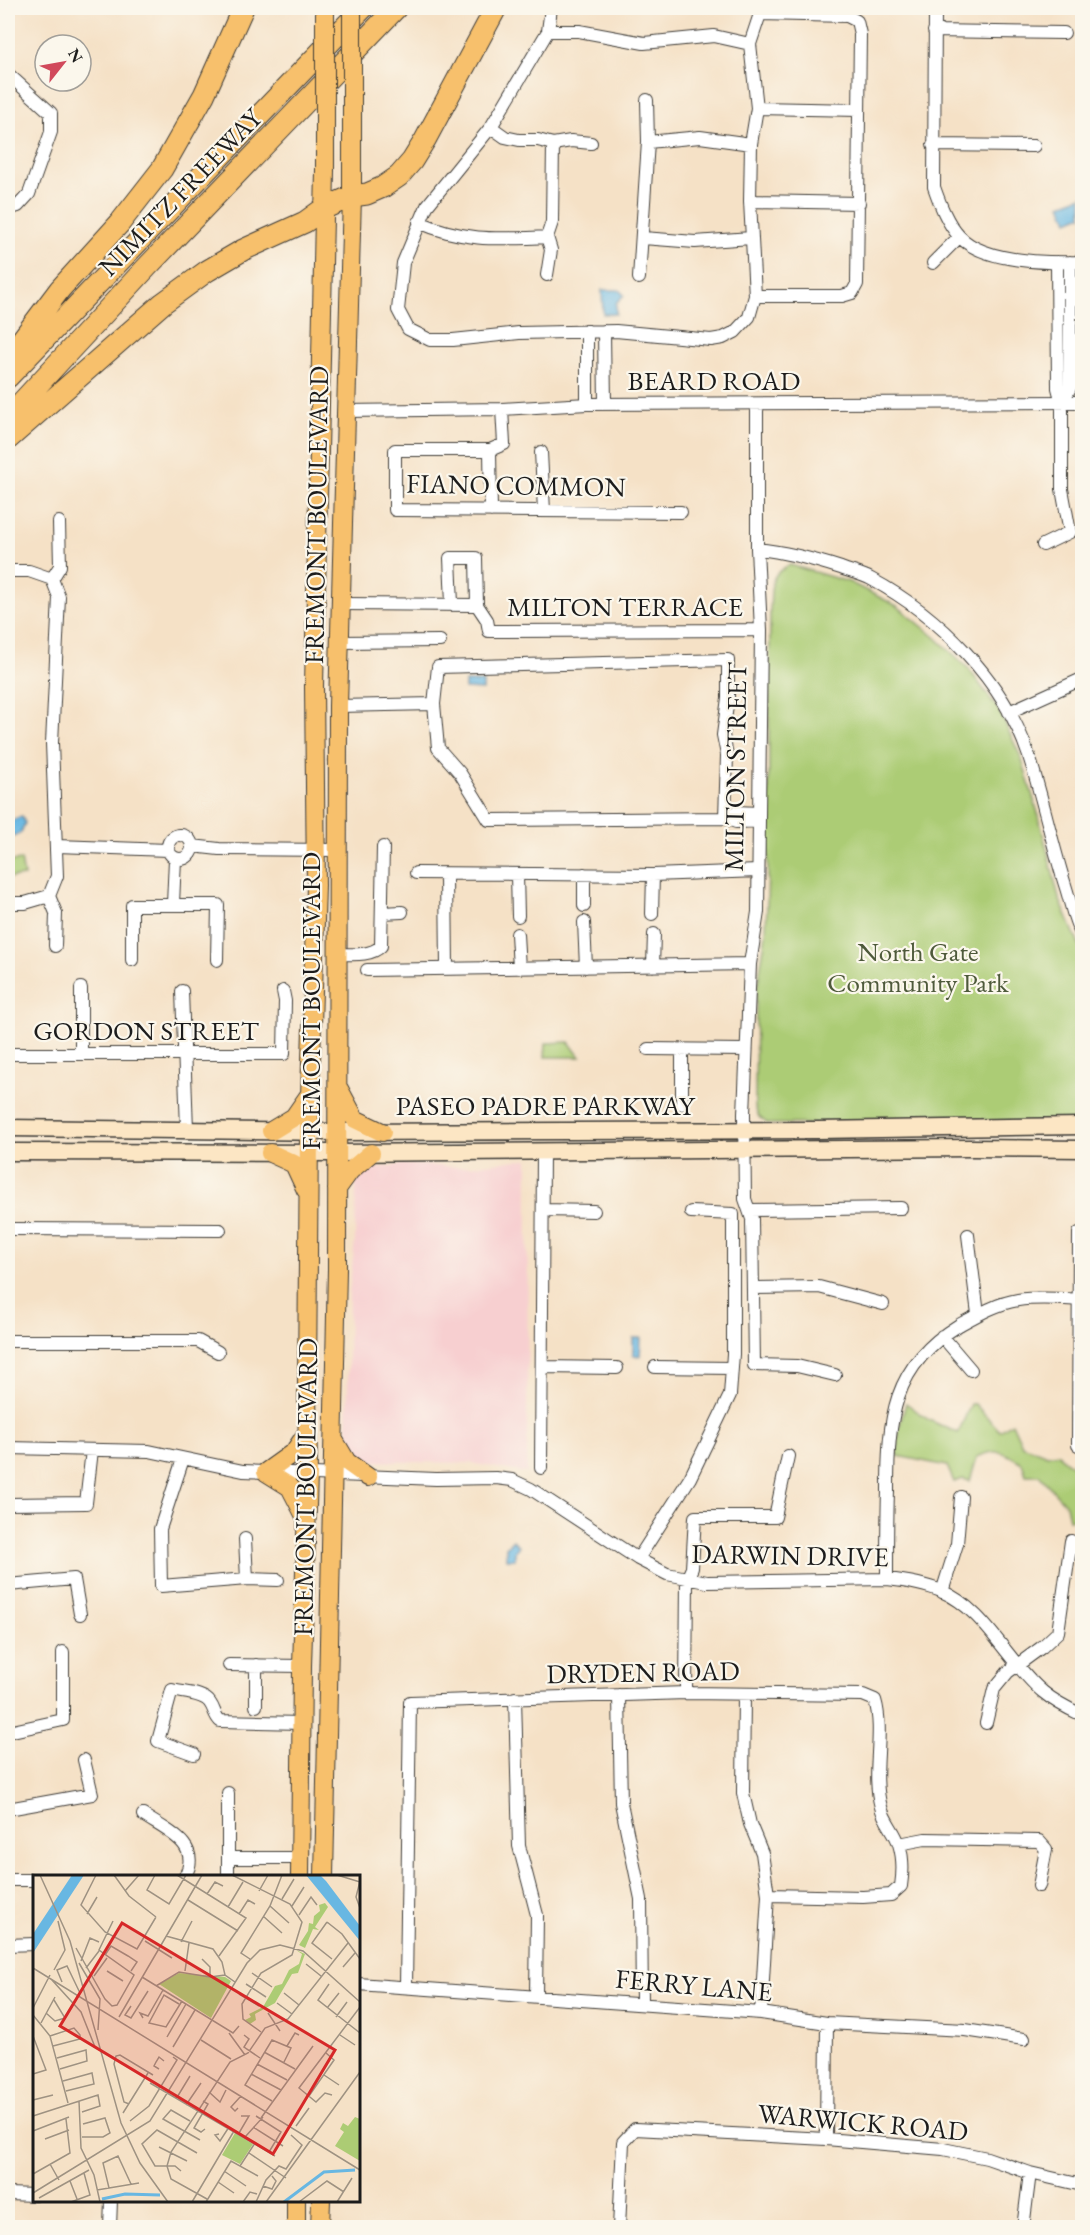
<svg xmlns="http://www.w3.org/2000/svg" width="1090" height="2235" viewBox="0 0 1090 2235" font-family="'EB Garamond',serif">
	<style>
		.built { fill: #f7cfd0 }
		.green { fill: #accc74; stroke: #647448; stroke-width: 1.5 }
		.water { fill: #68b7e2; stroke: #426a7f; stroke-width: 1.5 }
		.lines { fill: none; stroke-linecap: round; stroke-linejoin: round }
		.street-casing { stroke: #3d3a36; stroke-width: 14 }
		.secondary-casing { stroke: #3d3a36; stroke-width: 19 }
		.primary-casing { stroke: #3d3a36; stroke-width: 20 }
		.highway-casing { stroke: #3d3a36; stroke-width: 23 }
		.street { stroke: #fff; stroke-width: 12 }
		.secondary { stroke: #fce6c4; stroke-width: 16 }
		.primary { stroke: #f7c06c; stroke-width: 18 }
		.highway { stroke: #f7c06c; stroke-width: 21 }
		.primary-bridge-casing { stroke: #3d3a36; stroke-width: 20; stroke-linecap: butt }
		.primary-bridge { stroke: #f7c06c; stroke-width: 18 }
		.labels { text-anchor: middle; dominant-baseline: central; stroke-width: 4.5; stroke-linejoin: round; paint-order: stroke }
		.street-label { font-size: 27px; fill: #1c1c1c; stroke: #fbf7ec }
		.park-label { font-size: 27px; fill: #4e5a3b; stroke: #fbf7ec }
		.inset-river { fill: none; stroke: #68b7e2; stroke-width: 3 }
		.inset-road { fill: none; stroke: #9e9282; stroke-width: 1.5 }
		.view { fill: #d62828; fill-opacity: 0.15; stroke: #d62828; stroke-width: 3 }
		.inset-edge { fill: none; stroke: #1c1c1c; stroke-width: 3 }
	</style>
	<rect width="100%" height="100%" fill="#fbf7ec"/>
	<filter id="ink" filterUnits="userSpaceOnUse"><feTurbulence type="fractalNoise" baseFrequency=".0167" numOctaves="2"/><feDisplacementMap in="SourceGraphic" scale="12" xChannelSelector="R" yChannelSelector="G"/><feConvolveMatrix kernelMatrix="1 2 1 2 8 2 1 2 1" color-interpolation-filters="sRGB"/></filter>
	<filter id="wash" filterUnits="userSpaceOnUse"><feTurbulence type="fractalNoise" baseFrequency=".008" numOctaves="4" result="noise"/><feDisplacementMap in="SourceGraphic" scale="24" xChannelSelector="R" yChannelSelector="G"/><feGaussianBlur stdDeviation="1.35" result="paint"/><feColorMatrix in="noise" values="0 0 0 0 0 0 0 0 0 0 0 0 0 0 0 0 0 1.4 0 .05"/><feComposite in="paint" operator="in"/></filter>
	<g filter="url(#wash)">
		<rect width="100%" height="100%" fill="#f5e1c6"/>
		<path class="built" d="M 528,1159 L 527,1473 L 470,1463 L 361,1461 L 355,1458 L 347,1445 L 349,1295 L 355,1240 L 356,1179 L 367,1170 L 403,1164 L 460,1167 Z"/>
		<path class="green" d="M 790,565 L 849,582 L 897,606 L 934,636 L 968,668 L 998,709 L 1021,757 L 1037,810 L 1059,898 L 1082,952 L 1082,1123 L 768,1124 L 759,1117 L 755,1107 L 756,996 L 766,934 L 768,868 L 770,610 C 772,589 767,574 790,565 Z
			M 21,860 L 24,876 L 8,878 L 8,862 Z
			M 569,1042 L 580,1057 L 545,1057 L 546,1043 Z
			M 906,1403 L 929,1420 L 958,1433 L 971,1404 L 975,1404 L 1000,1431 L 1012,1423 L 1022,1445 L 1047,1455 L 1058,1453 C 1064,1463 1071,1467 1082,1464 L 1082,1518 L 1080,1523 L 1075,1519 L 1069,1519 L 1066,1505 L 1039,1475 L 1026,1475 L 1022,1463 C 1002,1451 999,1448 977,1457 L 970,1481 L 963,1479 L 954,1482 L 947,1466 L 897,1456 L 899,1428 Z"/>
		<path class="water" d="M 1082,196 L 1082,215 L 1068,221 L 1061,204 Z
			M 602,290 L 619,290 L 624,295 L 616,303 L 616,314 L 603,314 Z
			M 465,682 L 483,682 L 483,690 L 465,689 Z
			M 22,816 L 25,823 L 21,833 L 8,838 L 8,822 Z
			M 633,1338 L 641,1338 L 640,1356 L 633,1355 Z
			M 513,1540 L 519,1546 L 515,1551 L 515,1559 L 506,1559 L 506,1547 Z"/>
	</g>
	<g filter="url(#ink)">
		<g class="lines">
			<g class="street-casing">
				<path id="street" d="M 551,8 L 548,31 L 491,127 L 427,206 L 403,263 L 398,310 L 408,329 L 430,340 L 453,340 L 519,333 L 616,331 L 711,340 L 723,338 L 735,332 L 749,317 L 755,296 L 750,201 L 751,144 L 757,108 L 750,44 L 760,14 L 759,8
					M 935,8 L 934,187 C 940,204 947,223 959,236 C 984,263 1048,263 1082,262
					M 548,31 L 579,31 L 644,43 L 714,36 L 750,44
					M 934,31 L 1064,33
					M 8,74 L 51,113 L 51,132 L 29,194 L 18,206 L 8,209
					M 757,108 L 859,110
					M 491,127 L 505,137 L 519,140 L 538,140 L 553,144 L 571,141 L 591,143
					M 648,142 L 700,137 L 751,144
					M 933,145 L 1034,146
					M 750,201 L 859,203
					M 419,222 C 464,242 499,239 547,237
					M 643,238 L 695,242 L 751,238
					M 933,263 L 959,237
					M 547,275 L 551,250 L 547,237 L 552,222 L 553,144
					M 639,278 L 648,142 L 647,100
					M 755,296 L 842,296 L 852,293 L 857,284 L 860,34 L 857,21 L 847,16 L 760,14
					M 604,331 L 605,404
					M 1062,403 L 1070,388 L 1070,262
					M 587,404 L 587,331
					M 757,404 L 757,549 L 761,630 L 758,912 L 750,964 L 744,1114 L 745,1199 L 752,1219 L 754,1365 L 797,1366 L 835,1375
					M 345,411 L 502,409 L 587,404 L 1082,402
					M 490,450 L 395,450 L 395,510 L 681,512
					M 541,452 L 544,511
					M 491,511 L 490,450 L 504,444 L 502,409
					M 1043,545 L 1070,532 L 1062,489 L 1062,403 L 1058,388 L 1057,262
					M 757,549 C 786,552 813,559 841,568 C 851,572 862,574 871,579 C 940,616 1004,681 1029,756 C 1043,799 1052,844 1066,888 C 1071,904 1074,921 1082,935
					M 8,571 L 29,571 L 52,579 L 59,597 L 52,743 L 57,876 L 49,896
					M 52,579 L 60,566 L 59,522
					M 341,604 L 477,605
					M 452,604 L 450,558 L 476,558 L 477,605 L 487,620 L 489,631 L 761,630
					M 340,642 L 440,641
					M 338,706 L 434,704
					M 1009,712 L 1082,679
					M 725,818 L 727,755 L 723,735 L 728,698 L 728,660 L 438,667 L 434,704 L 438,748 L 460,773 L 489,820 L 725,818 L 736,822 L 759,821
					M 725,818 L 736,812 L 759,813
					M168 847a12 12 0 1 1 24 0a12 12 0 1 1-24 0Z
					M 57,846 L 168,850
					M 192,846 L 219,849 L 337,850
					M 416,873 L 653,875 L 758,871
					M 446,874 L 447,969
					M 517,874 L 518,916
					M 49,896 L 56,913 L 55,946
					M 8,903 L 25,903 L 49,896
					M 173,904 L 175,859
					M 584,906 L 584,874
					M 382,913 L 402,912
					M 652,914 L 653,875
					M 584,922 L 586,967
					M 517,934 L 519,968
					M 337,954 C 351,954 370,957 381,946 L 383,847
					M 132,960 L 132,905 L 218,905 L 217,960
					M 653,966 L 654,934
					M 367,970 L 750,964
					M 182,991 L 187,1129
					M 648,1049 L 745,1050
					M 682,1050 L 682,1104
					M 81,1053 L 81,988
					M 8,1054 L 284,1054 L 285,1001 L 283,991
					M 543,1210 L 594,1211
					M 750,1210 L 901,1208
					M 8,1229 L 220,1230
					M 968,1235 L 978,1314
					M 754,1288 L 819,1287 L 883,1304
					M 942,1336 L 971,1370
					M 8,1341 L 198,1341 L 218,1352
					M 542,1367 L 617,1368
					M 655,1367 L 732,1368
					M 1078,1445 L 1079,1233
					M 8,1448 L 149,1451 L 243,1471 L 436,1479 L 496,1478 L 512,1480 L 531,1489 L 638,1559 L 667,1574 L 707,1582 L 887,1579 C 905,1581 924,1584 941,1591 C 985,1609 1008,1663 1043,1692 C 1055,1702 1069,1709 1082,1715
					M 183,1459 L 160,1529 L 161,1586 L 247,1579 L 278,1580
					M 541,1468 L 543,1151
					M 8,1504 L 86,1503 L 92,1450
					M 245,1539 L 247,1579
					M 638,1559 L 690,1478 L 730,1395 L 733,1354 L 733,1214 L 691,1212
					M 887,1579 C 887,1550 887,1521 888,1491 C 888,1419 892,1366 959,1325 C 977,1315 998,1303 1018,1300 C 1038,1297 1062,1299 1082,1300
					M 8,1585 L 74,1579 L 80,1614
					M 942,1592 L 957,1544 L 961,1497
					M 229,1665 L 302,1666
					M 686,1693 L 687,1579 L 692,1568 L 695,1517 L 775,1517 L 788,1456
					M 619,1695 L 621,1803 L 641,1899 L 642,2004
					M 744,1695 L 743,1793 L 750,1824 L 762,1853 L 768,1895 L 761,2013
					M 515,1698 L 519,1846 L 537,1915 L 536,1996
					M 256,1706 L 256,1665
					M 986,1723 L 994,1689 L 1008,1672 L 1042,1647 L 1058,1632 L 1071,1541
					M 8,1732 L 63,1720 L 63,1652
					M 194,1754 L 158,1741 L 172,1690 C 183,1693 204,1693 210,1703 C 215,1710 214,1715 220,1721 L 302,1723
					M 228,1793 L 228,1876
					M 8,1809 L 92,1794 L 84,1760
					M 143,1815 C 165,1830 203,1844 185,1876
					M 899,1844 L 925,1839 L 1039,1841 L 1046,1849 L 1039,1886
					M 228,1858 L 300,1858
					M 8,1880 L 34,1880
					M 8,1945 L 34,1944
					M 358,1984 L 761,2013 L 827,2023 L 965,2030 L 1024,2039
					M 406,1986 L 410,1702 L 686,1693 L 863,1695 L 875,1700 C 885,1734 871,1772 881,1807 C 884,1821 895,1831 899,1844 C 903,1857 903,1873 901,1886 L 891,1895 L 863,1897 L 768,1895
					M 826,2139 L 827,2023
					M 8,2194 L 34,2195
					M 110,2228 L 111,2200
					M 619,2228 L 623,2142 L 635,2129 L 826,2139 L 943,2149 L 987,2158 L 1030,2173 L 1082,2185
					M 1023,2228 L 1030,2173"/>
			</g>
			<g class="secondary-casing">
				<path id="secondary" d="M 8,1128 L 337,1132 L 817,1130 L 1082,1126
					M 8,1152 L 337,1153 L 971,1148 L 1082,1149"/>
			</g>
			<g class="primary-casing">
				<path id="primary" d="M 339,1089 L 355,1119 L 382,1132
					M 271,1131 L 294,1117 L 310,1094
					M 270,1153 L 294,1164 L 306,1190
					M 337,1189 L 350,1171 L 371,1153
					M 334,1440 L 347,1462 L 368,1477
					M 305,1516 L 290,1487 L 266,1472 L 294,1452 L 307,1433
					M 300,1876 L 302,1666 L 308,1474 L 307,1383 L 309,1132 L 316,885 L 314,686 L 325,170
					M 324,1876 L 337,1269 L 338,706 L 352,196 L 352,126
					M 296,2228 L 296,2200
					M 320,2228 L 321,2200"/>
			</g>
			<g class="highway-casing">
				<path id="highway" d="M 8,358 L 60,289 L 119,224 L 162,169 L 204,95 L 243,8
					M 8,377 L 363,8
					M 8,417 L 147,267 L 396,8
					M 8,439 L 163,303 L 207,271 L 243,250 L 305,222 L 323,209 L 352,196 L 367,194 L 383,187 L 399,176 L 412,161 L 425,140 L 496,8"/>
			</g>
			<use href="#street" class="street"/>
			<use href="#secondary" class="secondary"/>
			<use href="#primary" class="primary"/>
			<use href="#highway" class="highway"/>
			<g class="primary-bridge-casing">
				<path id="primary-bridge" d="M 352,126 L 352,8
					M 325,170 L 325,8"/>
			</g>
			<use href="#primary-bridge" class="primary-bridge"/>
		</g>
	</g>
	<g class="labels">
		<g class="street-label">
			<text transform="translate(180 192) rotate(-46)">NIMITZ FREEWAY</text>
			<text x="714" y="380">BEARD ROAD</text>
			<text transform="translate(516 485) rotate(1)">FIANO COMMON</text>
			<text transform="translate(316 515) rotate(-89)">FREMONT BOULEVARD</text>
			<text x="625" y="606">MILTON TERRACE</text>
			<text transform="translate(735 767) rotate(-89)">MILTON STREET</text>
			<text transform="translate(310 1001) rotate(-90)">FREMONT BOULEVARD</text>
			<text x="146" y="1030">GORDON STREET</text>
			<text x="545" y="1105">PASEO PADRE PARKWAY</text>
			<text transform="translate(305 1487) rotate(-89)">FREMONT BOULEVARD</text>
			<text transform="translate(790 1555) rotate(1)">DARWIN DRIVE</text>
			<text transform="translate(643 1672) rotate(-1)">DRYDEN ROAD</text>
			<text transform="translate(694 1985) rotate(5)">FERRY LANE</text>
			<text transform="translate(863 2122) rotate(5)">WARWICK ROAD</text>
		</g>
		<g class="park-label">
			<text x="918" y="951">North Gate<tspan x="918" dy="31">Community Park</tspan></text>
		</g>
	</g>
	<g transform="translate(33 1875)">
		<rect width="327" height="327" fill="#f5e1c6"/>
		<path d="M 292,28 L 295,32 L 282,52 L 286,55 L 280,54 L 272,73 L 266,70 L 275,56 L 276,48 L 280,49 L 281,41 L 287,36 L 286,30 ZM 263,75 L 272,79 L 265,98 L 259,99 L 242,128 L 222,139 L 223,145 L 217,149 L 212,145 L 218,142 L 216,139 L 230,132 L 242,111 L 249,109 L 256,95 L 266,89 L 269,79 ZM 146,98 L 192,102 L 198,106 L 178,143 L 126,109 ZM 322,242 L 327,244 L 327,286 L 302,271 L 311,257 L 307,254 L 310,248 L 315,251 ZM 202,258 L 220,269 L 207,289 L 189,280 Z" fill="#accc74"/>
		<path d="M 39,0 L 51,0 L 0,78 L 0,59 ZM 273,0 L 287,0 L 293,6 L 327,51 L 327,66 Z" fill="#68b7e2"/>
		<path class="inset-river" d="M 69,324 L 92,319 L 127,320M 251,327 L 291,297 L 322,295"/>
		<path class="inset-road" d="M 7,0 L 37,66 L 88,248 L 107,288 L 135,327M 63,0 L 48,30 L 72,57 L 104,74 L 123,42M 81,0 L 96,21 L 123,42M 122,0 L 114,15 L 136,29 L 153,0M 144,0 L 213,43 L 186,81M 199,0 L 257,29 L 269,47 L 259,80 L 228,98 L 209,129 L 210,144 L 228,157M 304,0 L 327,7M 327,6 L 323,22 L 327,33M 92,16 L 106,0M 226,16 L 235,0M 174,19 L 182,7 L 190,11M 249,24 L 261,4M 155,25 L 205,56M 237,31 L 256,48M 259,31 L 271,12M 195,32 L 210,7M 54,39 L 64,22M 206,39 L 215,25 L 222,29M 266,40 L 278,22 L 284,30M 230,41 L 249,58M 294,47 L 279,68 L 299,84M 294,47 L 309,59 L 327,84M 133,61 L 180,74 L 189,87 L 192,100 L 202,107M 112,66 L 139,83M 148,67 L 159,46M 43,73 L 72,124 L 79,131 L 84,130 L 101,100 L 66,75 L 80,46M 72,80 L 78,71 L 95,81 L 104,87 L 98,96M 169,84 L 177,92 L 177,102M 217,84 L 208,78 L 237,31 L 249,0M 48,86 L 57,63 L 66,67M 46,88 L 67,124 L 65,155M 273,89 L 288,101M 310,92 L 322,78M 0,93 L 327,295M 53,93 L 66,76M 21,95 L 32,75 L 25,46M 74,96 L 90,106M 152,96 L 156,68M 219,98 L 239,112M 61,101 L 74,83M 109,102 L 200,158 L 206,151M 18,104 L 48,137 L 62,172M 29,107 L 24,95 L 34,91 L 47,118M 213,109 L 233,122M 296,109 L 285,125 L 327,158M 123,111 L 146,97 L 177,102 L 192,100M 251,118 L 266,130M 206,119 L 226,131M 244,128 L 259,139M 146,129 L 131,120 L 116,148 L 133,152 L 149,126M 98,131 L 92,140 L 98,143 L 115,116M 0,133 L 17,100M 294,133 L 306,118M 13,138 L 22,146 L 32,143 L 21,125M 235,138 L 247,156M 0,140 L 17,161 L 35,228M 86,142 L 169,0M 303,142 L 314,127M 110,143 L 107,138 L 115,141 L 130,115M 8,148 L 22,122M 196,158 L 212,180M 211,160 L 216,164 L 211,172 L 227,183M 307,160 L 322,170M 0,161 L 13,195 L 0,199M 17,161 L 41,153 L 47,160 L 47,164 L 20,171M 134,162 L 153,129M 168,165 L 198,184M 254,171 L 262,158 L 266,160M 140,172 L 162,135M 231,177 L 262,194M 24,183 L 53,175 L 54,186 L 27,194M 224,189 L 254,205M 126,194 L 121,191 L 123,187 L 126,182 L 131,186M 218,199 L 248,215M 291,200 L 306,210M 30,206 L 59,198 L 61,209 L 33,216M 117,208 L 242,281M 176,217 L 187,227 L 193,215M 299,220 L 292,218 L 283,227 L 266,213 L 327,132M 276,221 L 301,185 L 293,178M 143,224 L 157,201M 0,225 L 20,220M 46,226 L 48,273 L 61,300 L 67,327M 170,226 L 175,229 L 161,253 L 168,257 L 172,254M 239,226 L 212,210 L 239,165 L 258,173 L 251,187M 96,229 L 91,227 L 81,189 L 83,181 L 87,180 L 120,200M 153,230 L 168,208M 205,233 L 202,236 L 198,232 L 208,221M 90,238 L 115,198M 0,241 L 65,220 L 67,231 L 49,237M 223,241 L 248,257 L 236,277M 228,243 L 280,171M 97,246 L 116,231 L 144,185 L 140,182M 157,246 L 138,235 L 130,244 L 167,265M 263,251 L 276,233M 220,252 L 250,271M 0,256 L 36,242M 206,258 L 216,241 L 208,241M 186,259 L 182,260 L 187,266 L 196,252M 49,262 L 70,262 L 77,258 L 72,243 L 50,249M 212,262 L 230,242M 12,264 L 36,255M 126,272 L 154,286M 216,278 L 253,303M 17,289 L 26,305M 207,291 L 222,268M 148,296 L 142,291 L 122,291 L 109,269 L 124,255 L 164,278M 191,296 L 213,311M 0,299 L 37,278 L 33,244M 37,306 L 44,324M 185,307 L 201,318M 230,311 L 239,314 L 243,306 L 239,301M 76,313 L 70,288 L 85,281 L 98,309M 64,315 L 106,308M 0,318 L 117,246 L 214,88 L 227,75 L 247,70 L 270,76 L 327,127M 6,323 L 56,295M 174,324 L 138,304 L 134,291 L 138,277 L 197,187 L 215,178 L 232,153 L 255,144 L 315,68M 38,327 L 57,320 L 51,298M 89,327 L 110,327M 159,327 L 201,256M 173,327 L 198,286 L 225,301M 210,327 L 217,317 L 224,319M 223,327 L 233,305 L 246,291 L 253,294 L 269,270 L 258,260M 233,327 L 327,197M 266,327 L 294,306 L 311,317M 304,327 L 319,303"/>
		<path class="view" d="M 89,48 L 302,175 L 240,279 L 27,151 Z"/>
		<rect width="327" height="327" class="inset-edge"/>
	</g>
	<rect width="1090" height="2235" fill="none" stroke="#fbf7ec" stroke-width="30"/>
	<g transform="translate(63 63) rotate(59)"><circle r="28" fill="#fbf7ec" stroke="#a29f99" stroke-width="1.5"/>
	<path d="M0-4.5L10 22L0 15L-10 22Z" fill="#d1495b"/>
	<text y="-9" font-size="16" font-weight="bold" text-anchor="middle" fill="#1c1c1c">N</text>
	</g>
</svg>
